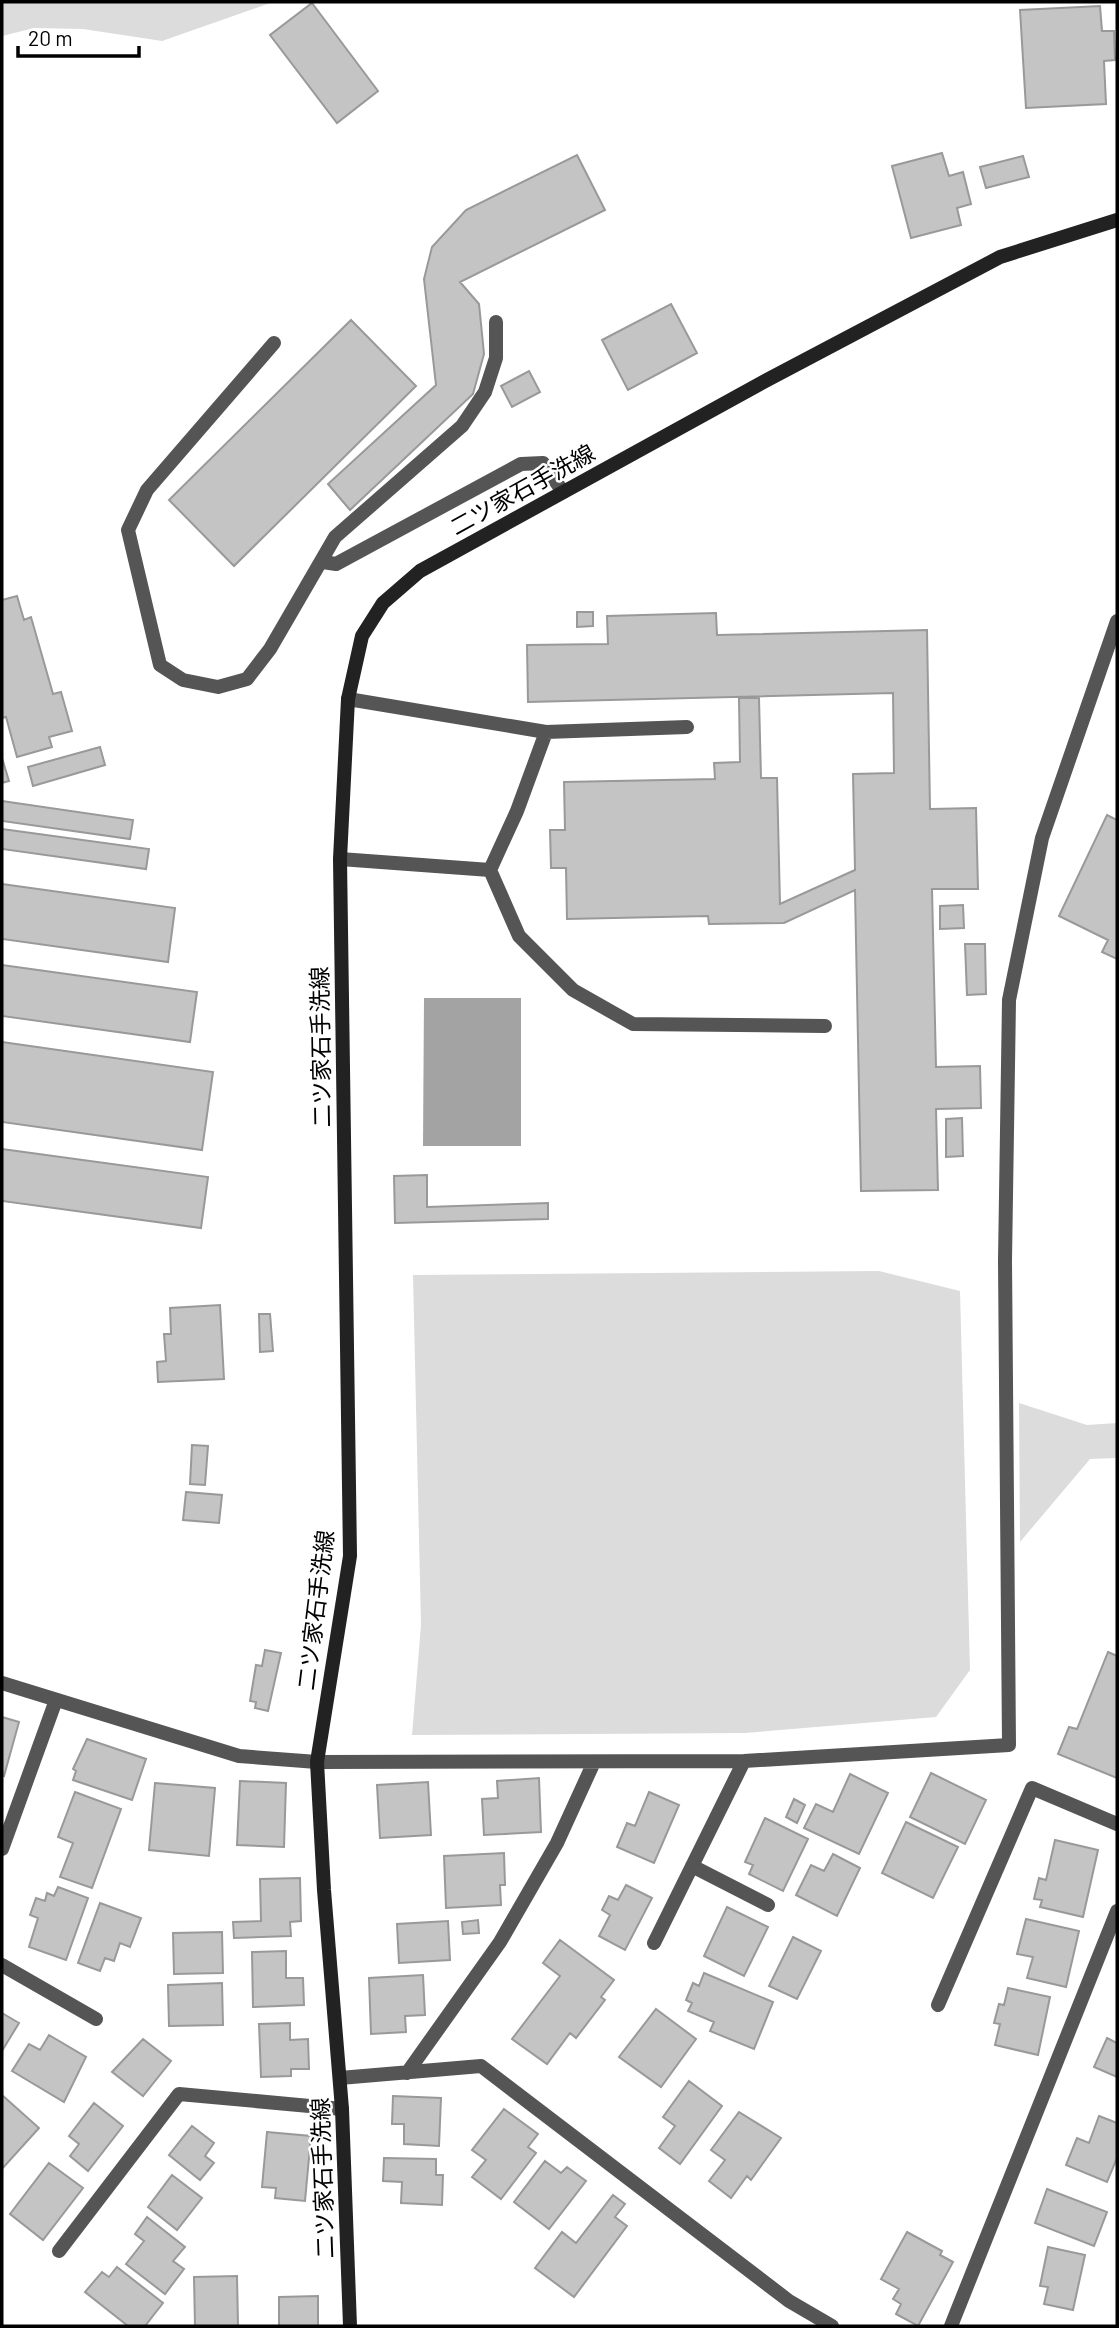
<svg xmlns="http://www.w3.org/2000/svg" width="1119" height="2328" viewBox="0 0 1119 2328" font-family="Barlow,'Noto Sans JP',sans-serif">
	<style>
		.green { fill: #dcdcdc }
		.water { fill: #a3a3a3 }
		.building { fill: #c4c4c4; stroke: #999; stroke-width: 2 }
		.lines { fill: none; stroke-linecap: round; stroke-linejoin: round }
		.lane { stroke: #555; stroke-width: 14 }
		.street { stroke: #555; stroke-width: 14 }
		.secondary { stroke: #222; stroke-width: 14 }
		.labels { text-anchor: middle; dominant-baseline: central; stroke-width: 5; stroke-linejoin: round; paint-order: stroke }
		.street-label { font-size: 23px; fill: #000; stroke: #fff }
	</style>
	<rect width="100%" height="100%" fill="#fff"/>
	<path class="green" d="M 2,2 L 273,2 L 162,41 L 83,29 L 34,28 L 2,36 Z
		M 879,1271 L 960,1291 L 970,1670 L 936,1717 L 745,1733 L 412,1735 L 421,1625 L 413,1275 Z
		M 1019,1403 L 1087,1425 L 1117,1423 L 1117,1458 L 1090,1459 L 1020,1542 Z"/>
	<path class="water" d="M 424,998 L 521,998 L 521,1146 L 423,1146 Z"/>
	<path class="building" d="M 312,3 L 378,91 L 337,123 L 270,35 Z
		M 1100,6 L 1102,31 L 1114,31 L 1115,60 L 1104,61 L 1106,104 L 1026,108 L 1020,10 Z
		M 942,153 L 949,176 L 963,172 L 971,204 L 957,208 L 961,225 L 911,238 L 892,166 Z
		M 577,155 L 605,210 L 460,282 L 479,304 L 484,354 L 473,394 L 350,510 L 328,484 L 436,385 L 424,279 L 432,247 L 466,210 Z
		M 1023,156 L 1029,177 L 986,188 L 980,167 Z
		M 671,304 L 697,353 L 628,390 L 602,340 Z
		M 351,320 L 416,386 L 234,566 L 169,500 Z
		M 529,371 L 540,392 L 512,407 L 501,386 Z
		M 17,596 L 24,620 L 31,617 L 53,694 L 61,692 L 72,731 L 49,737 L 52,747 L 17,757 L 6,717 L 2,718 L 2,600 Z
		M 577,612 L 593,612 L 593,626 L 577,627 Z
		M 716,613 L 717,635 L 927,630 L 930,809 L 976,808 L 978,889 L 932,889 L 936,1067 L 980,1066 L 981,1108 L 936,1109 L 938,1190 L 861,1191 L 855,890 L 784,923 L 709,924 L 708,916 L 567,919 L 566,868 L 551,868 L 550,830 L 565,830 L 564,782 L 715,779 L 714,763 L 740,762 L 739,698 L 759,698 L 761,778 L 777,778 L 780,904 L 855,870 L 853,774 L 894,773 L 893,693 L 528,702 L 527,645 L 608,644 L 607,616 Z
		M 100,747 L 105,765 L 33,786 L 28,767 Z
		M 2,758 L 9,781 L 2,783 Z
		M 2,801 L 133,820 L 130,839 L 2,821 Z
		M 1107,815 L 1117,820 L 1117,959 L 1102,952 L 1108,940 L 1059,916 Z
		M 2,829 L 149,849 L 146,869 L 2,849 Z
		M 2,884 L 175,908 L 168,962 L 2,939 Z
		M 963,905 L 964,928 L 940,929 L 940,906 Z
		M 965,944 L 985,944 L 986,994 L 967,995 Z
		M 2,965 L 197,992 L 190,1042 L 2,1016 Z
		M 2,1042 L 213,1072 L 202,1150 L 2,1122 Z
		M 962,1118 L 963,1156 L 946,1157 L 946,1119 Z
		M 2,1149 L 208,1177 L 201,1228 L 2,1201 Z
		M 427,1175 L 427,1207 L 548,1203 L 548,1219 L 395,1223 L 394,1176 Z
		M 220,1305 L 224,1379 L 158,1382 L 157,1362 L 166,1361 L 164,1334 L 171,1334 L 170,1308 Z
		M 259,1314 L 270,1314 L 273,1351 L 260,1352 Z
		M 192,1445 L 208,1446 L 205,1485 L 190,1484 Z
		M 186,1492 L 222,1495 L 219,1523 L 183,1520 Z
		M 265,1650 L 281,1653 L 268,1711 L 255,1708 L 256,1702 L 250,1701 L 256,1665 L 262,1666 Z
		M 1108,1652 L 1117,1656 L 1117,1778 L 1058,1754 L 1069,1727 L 1077,1729 Z
		M 2,1717 L 19,1722 L 4,1776 L 2,1775 Z
		M 87,1739 L 146,1759 L 132,1800 L 73,1780 L 76,1771 L 73,1769 Z
		M 931,1773 L 986,1800 L 965,1844 L 910,1817 Z
		M 850,1774 L 888,1793 L 859,1854 L 804,1828 L 816,1804 L 833,1812 Z
		M 539,1778 L 541,1832 L 484,1835 L 482,1799 L 498,1798 L 497,1781 Z
		M 240,1781 L 286,1783 L 284,1847 L 237,1845 Z
		M 428,1782 L 431,1835 L 380,1838 L 377,1785 Z
		M 155,1783 L 215,1788 L 209,1856 L 149,1850 Z
		M 75,1792 L 121,1809 L 92,1888 L 60,1877 L 73,1843 L 58,1837 Z
		M 649,1792 L 679,1805 L 654,1863 L 617,1847 L 627,1823 L 635,1826 Z
		M 794,1799 L 805,1805 L 797,1823 L 786,1817 Z
		M 765,1818 L 808,1839 L 783,1891 L 749,1874 L 753,1865 L 745,1862 Z
		M 906,1822 L 958,1847 L 933,1898 L 882,1873 Z
		M 1055,1840 L 1098,1850 L 1083,1917 L 1040,1907 L 1042,1900 L 1034,1899 L 1039,1878 L 1046,1880 Z
		M 504,1853 L 505,1885 L 500,1885 L 501,1905 L 446,1908 L 444,1856 Z
		M 833,1854 L 860,1868 L 837,1916 L 796,1895 L 811,1865 L 824,1871 Z
		M 300,1878 L 301,1921 L 290,1922 L 291,1936 L 234,1938 L 233,1922 L 261,1921 L 260,1879 Z
		M 626,1885 L 652,1898 L 625,1950 L 599,1936 L 610,1915 L 602,1910 L 609,1896 L 618,1900 Z
		M 58,1887 L 88,1898 L 66,1960 L 29,1947 L 38,1918 L 30,1915 L 36,1898 L 45,1901 L 47,1893 L 54,1896 Z
		M 100,1903 L 141,1918 L 130,1947 L 120,1943 L 114,1961 L 105,1958 L 100,1971 L 78,1963 Z
		M 727,1907 L 768,1927 L 744,1976 L 704,1956 Z
		M 1026,1919 L 1079,1931 L 1066,1987 L 1027,1978 L 1033,1957 L 1017,1954 Z
		M 478,1920 L 479,1933 L 463,1934 L 462,1922 Z
		M 448,1921 L 450,1960 L 399,1963 L 397,1924 Z
		M 222,1932 L 223,1973 L 174,1974 L 173,1933 Z
		M 793,1937 L 821,1951 L 797,1999 L 769,1986 Z
		M 560,1940 L 614,1980 L 601,1997 L 605,2000 L 576,2038 L 570,2033 L 547,2064 L 512,2039 L 560,1976 L 543,1963 Z
		M 286,1951 L 286,1978 L 303,1978 L 304,2005 L 253,2007 L 252,1952 Z
		M 704,1973 L 773,2002 L 754,2049 L 710,2031 L 714,2022 L 688,2011 L 692,2003 L 686,2000 L 693,1983 L 699,1986 Z
		M 423,1975 L 425,2015 L 405,2016 L 406,2032 L 371,2034 L 369,1978 Z
		M 222,1983 L 223,2025 L 169,2026 L 168,1985 Z
		M 1008,1988 L 1050,1997 L 1038,2055 L 995,2045 L 1000,2024 L 994,2023 L 999,2004 L 1004,2005 Z
		M 656,2009 L 696,2039 L 661,2087 L 619,2057 Z
		M 2,2013 L 19,2023 L 2,2051 Z
		M 290,2023 L 290,2040 L 308,2039 L 309,2069 L 291,2069 L 291,2076 L 261,2077 L 259,2024 Z
		M 49,2035 L 86,2057 L 64,2102 L 12,2071 L 29,2044 L 40,2050 Z
		M 1107,2038 L 1117,2043 L 1117,2077 L 1094,2067 Z
		M 143,2039 L 171,2061 L 143,2096 L 112,2072 Z
		M 689,2081 L 722,2106 L 680,2164 L 659,2148 L 675,2126 L 663,2117 Z
		M 2,2095 L 39,2128 L 2,2169 Z
		M 393,2096 L 441,2098 L 439,2146 L 404,2144 L 404,2124 L 392,2124 Z
		M 94,2103 L 123,2126 L 88,2171 L 70,2156 L 79,2144 L 69,2136 Z
		M 504,2109 L 538,2134 L 528,2147 L 536,2153 L 501,2199 L 472,2177 L 486,2160 L 472,2150 Z
		M 739,2112 L 781,2138 L 751,2180 L 747,2176 L 731,2198 L 709,2181 L 725,2160 L 711,2150 Z
		M 1099,2116 L 1117,2123 L 1117,2158 L 1107,2182 L 1066,2165 L 1077,2138 L 1089,2143 Z
		M 192,2126 L 214,2143 L 205,2156 L 214,2163 L 200,2180 L 169,2155 Z
		M 267,2132 L 311,2136 L 305,2201 L 275,2198 L 276,2188 L 262,2187 Z
		M 384,2158 L 436,2159 L 436,2175 L 443,2175 L 442,2205 L 401,2203 L 402,2182 L 383,2181 Z
		M 545,2161 L 561,2173 L 567,2167 L 586,2181 L 549,2229 L 514,2202 Z
		M 49,2163 L 83,2188 L 43,2240 L 10,2214 Z
		M 172,2175 L 202,2198 L 177,2230 L 148,2207 Z
		M 1047,2189 L 1107,2212 L 1094,2246 L 1035,2223 Z
		M 613,2195 L 625,2204 L 615,2217 L 627,2226 L 574,2297 L 535,2268 L 562,2232 L 576,2243 Z
		M 147,2217 L 185,2247 L 173,2261 L 184,2269 L 165,2294 L 126,2264 L 144,2241 L 135,2234 Z
		M 907,2232 L 942,2251 L 940,2255 L 953,2262 L 918,2326 L 896,2314 L 901,2304 L 893,2299 L 899,2289 L 881,2279 Z
		M 1048,2247 L 1085,2255 L 1073,2310 L 1044,2304 L 1048,2287 L 1040,2286 Z
		M 117,2267 L 163,2303 L 145,2326 L 128,2326 L 85,2292 L 102,2272 L 109,2277 Z
		M 237,2276 L 238,2326 L 195,2326 L 194,2277 Z
		M 318,2296 L 318,2326 L 279,2326 L 279,2297 Z"/>
	<g class="lines">
		<path class="lane" d="M 274,343 L 147,490 L 128,530 L 160,665 L 183,680 L 218,687 L 247,679 L 270,649 L 335,537 L 462,426 L 485,392 L 496,358 L 496,322
			M 323,562 L 336,564 L 521,464 L 543,463 L 563,492
			M 348,699 L 546,732 L 687,727
			M 340,859 L 490,870 L 517,811 L 546,732
			M 490,870 L 519,936 L 573,990 L 633,1024 L 825,1026"/>
		<path class="street" d="M 2,1683 L 239,1756 L 317,1762 L 744,1761 L 1009,1745 L 1005,1261 L 1009,1000 L 1042,838 L 1117,621
			M 2,1849 L 56,1700
			M 692,1866 L 768,1905
			M 654,1943 L 744,1761
			M 2,1965 L 96,2019
			M 938,2005 L 1032,1788 L 1117,1824
			M 407,2073 L 500,1942 L 557,1843 L 594,1762
			M 340,2078 L 481,2066 L 789,2301 L 832,2326
			M 59,2251 L 179,2094 L 342,2109
			M 951,2326 L 1117,1911"/>
		<path class="secondary" d="M 350,2326 L 342,2109 L 324,1890 L 317,1762 L 350,1556 L 340,859 L 348,699 L 362,636 L 383,603 L 420,571 L 767,380 L 1000,257 L 1117,220"/>
	</g>
	<g class="labels">
		<g class="street-label">
			<text transform="translate(522 489) rotate(-29)">二ツ家石手洗線</text>
			<text transform="translate(320 1047) rotate(-91)">二ツ家石手洗線</text>
			<text transform="translate(315 1610) rotate(-83)">二ツ家石手洗線</text>
			<text transform="translate(322 2178) rotate(-92)">二ツ家石手洗線</text>
		</g>
	</g>
	<rect width="1119" height="2328" fill="none" stroke="#000000" stroke-width="7"/>
	<path d="M18 46v10h121v-10" fill="none" stroke="#000000" stroke-width="3.5"/>
	<text x="28" y="46" font-size="21" fill="#000000" stroke="#ffffff" stroke-width="5" paint-order="stroke">20 m</text>
</svg>
